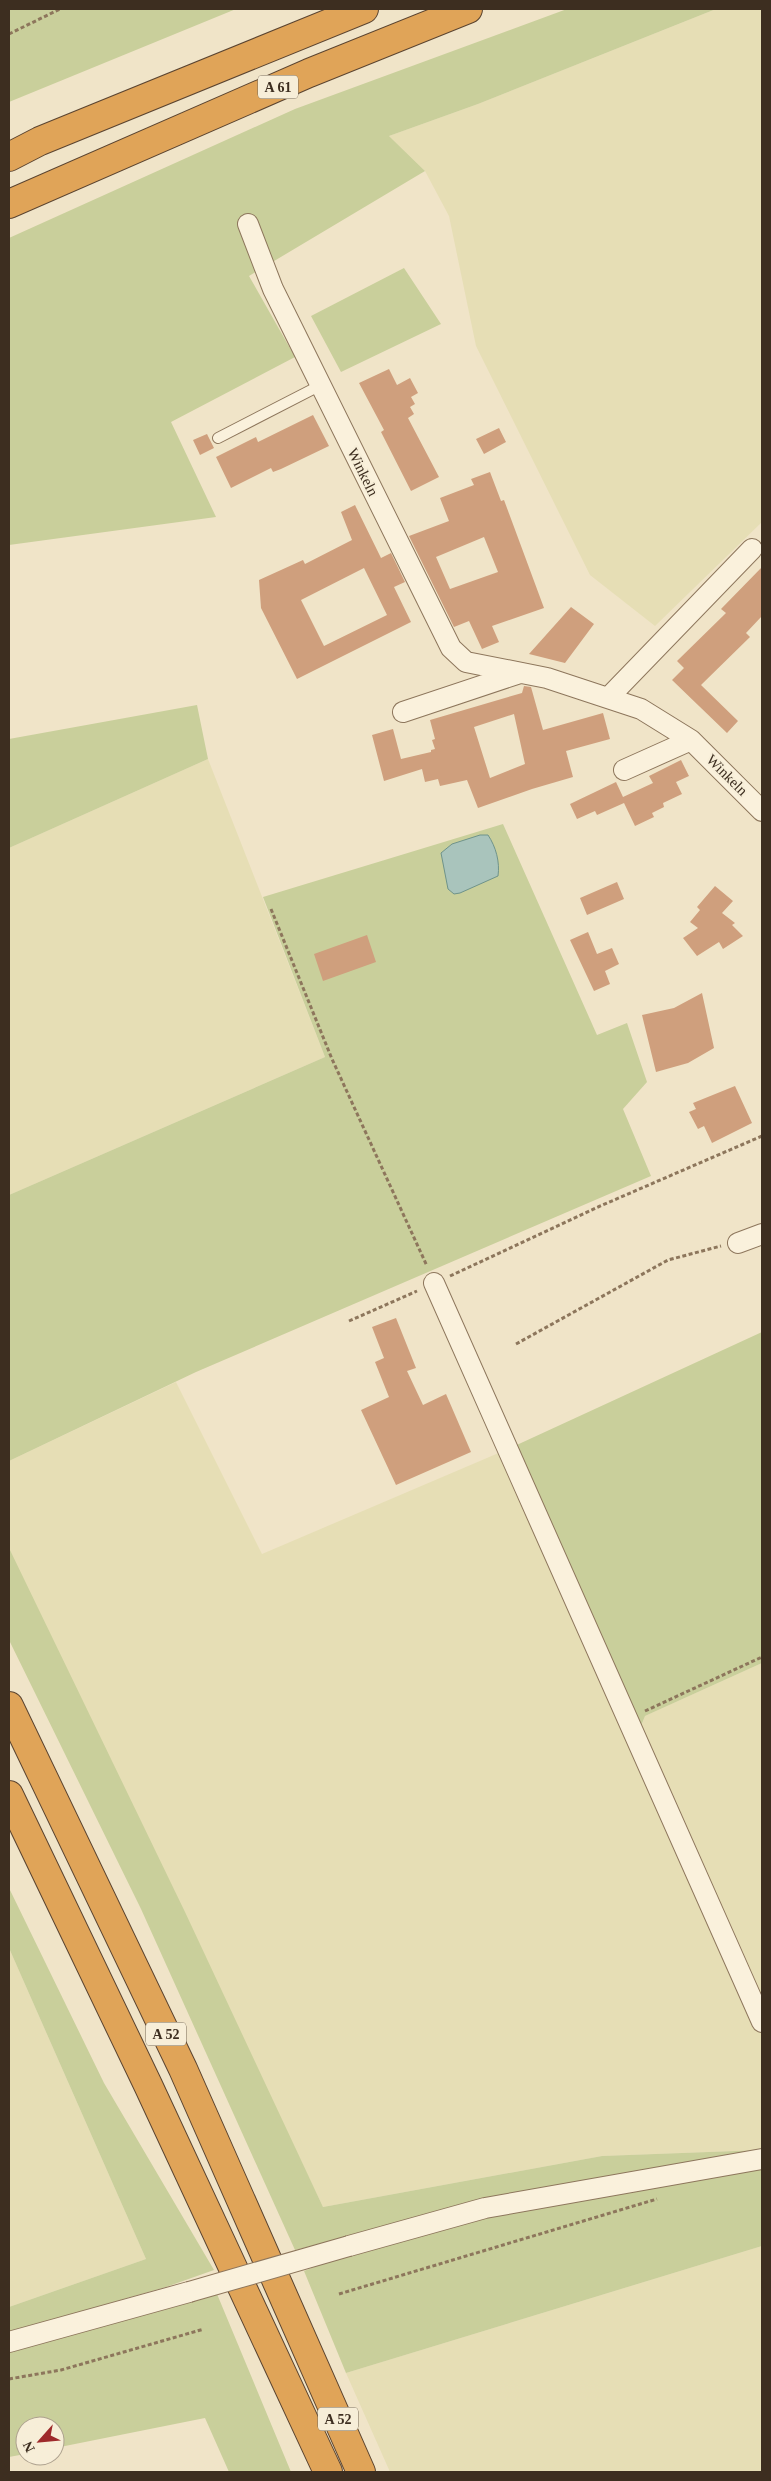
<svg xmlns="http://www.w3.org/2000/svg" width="771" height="2481" viewBox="0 0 771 2481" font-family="'Times New Roman',serif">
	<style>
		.farmland { fill: #e6deb5 }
		.green { fill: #c9cf9b }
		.water { fill: #a9c4bc; stroke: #6f938a }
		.building { fill: #cf9f7d; fill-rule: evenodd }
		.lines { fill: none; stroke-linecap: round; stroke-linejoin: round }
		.lane-casing { stroke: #8d765c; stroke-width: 12 }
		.street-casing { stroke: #8d765c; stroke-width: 22 }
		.highway-casing { stroke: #5b4430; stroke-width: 30 }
		.path { stroke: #8d765c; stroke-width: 3; stroke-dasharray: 4 2.5; stroke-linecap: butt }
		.lane { stroke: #faf1dc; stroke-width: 10 }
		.street { stroke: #faf1dc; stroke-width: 20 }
		.highway { stroke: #e0a458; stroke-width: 28 }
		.street-bridge-casing { stroke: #8d765c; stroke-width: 22; stroke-linecap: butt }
		.street-bridge { stroke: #faf1dc; stroke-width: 20 }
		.labels { text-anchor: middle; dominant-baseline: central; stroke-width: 4; stroke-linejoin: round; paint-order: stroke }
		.shield { fill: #f7eed8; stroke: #756857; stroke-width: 1 }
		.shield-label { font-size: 14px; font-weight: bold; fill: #3d2e20 }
		.street-label { font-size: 15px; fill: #3d2e20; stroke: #f7eed8 }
	</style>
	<rect width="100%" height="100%" fill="#f0e4c8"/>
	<path class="farmland" d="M 716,9 L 762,9 L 762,522 L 655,626 L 590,575 L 476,346 L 449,216 L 425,171 L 389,136 L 478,104 Z
		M 208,759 L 325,1057 L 9,1195 L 9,848 Z
		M 176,1382 L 262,1554 L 508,1449 L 640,1730 L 645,1716 L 762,1663 L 762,2150 L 602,2156 L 323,2207 L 9,1552 L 9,1461 Z
		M 9,1948 L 146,2259 L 9,2307 Z
		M 762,2246 L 762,2472 L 390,2472 L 346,2373 Z"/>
	<path class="green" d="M 9,9 L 236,9 L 9,102 Z
		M 567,9 L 716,9 L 478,104 L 389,136 L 425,171 L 249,276 L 295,357 L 171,422 L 216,517 L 9,545 L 9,238 L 295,109 Z
		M 404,268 L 441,324 L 341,372 L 311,316 Z
		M 197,705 L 208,759 L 9,848 L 9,739 Z
		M 503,824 L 597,1035 L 627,1023 L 647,1082 L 623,1109 L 651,1176 L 196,1372 L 9,1461 L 9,1195 L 325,1057 L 263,897 Z
		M 762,1332 L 762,1663 L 645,1716 L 639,1731 L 508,1449 Z
		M 9,1548 L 185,1912 L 323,2207 L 602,2156 L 762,2150 L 762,2246 L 346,2373 L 304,2271 L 345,2255 L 340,2239 L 295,2250 L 141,1909 L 9,1640 Z
		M 9,1888 L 104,2083 L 214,2270 L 166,2287 L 9,2332 L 9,2307 L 146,2259 L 9,1948 Z
		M 217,2294 L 291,2472 L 229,2472 L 205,2418 L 55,2448 L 55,2426 L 25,2426 L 25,2454 L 9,2457 L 9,2351 Z"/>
	<path class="water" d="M 480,835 L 488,835 C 496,847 500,862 498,876 L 460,893 L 454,894 L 448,889 L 441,853 L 452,844 Z"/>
	<path class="building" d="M 389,369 L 397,385 L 410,378 L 418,393 L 411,397 L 415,404 L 410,407 L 414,414 L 408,418 L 439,477 L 411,491 L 381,432 L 384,430 L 359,383 Z
		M 313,415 L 329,446 L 281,469 L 273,472 L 271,468 L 231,488 L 216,457 L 256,437 L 258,442 Z
		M 499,428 L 506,442 L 484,454 L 476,439 Z
		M 207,434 L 214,448 L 200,455 L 193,440 Z
		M 490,472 L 501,501 L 504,500 L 544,608 L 492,626 L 499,642 L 482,649 L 469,621 L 454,627 L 409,536 L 449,521 L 440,498 L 474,485 L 471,479 ZM 484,537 L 498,572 L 450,589 L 436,557 Z
		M 355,505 L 381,558 L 391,553 L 405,582 L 394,587 L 411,622 L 297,679 L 261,608 L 259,580 L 303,560 L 305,564 L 352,540 L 341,512 ZM 364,568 L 387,615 L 324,646 L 301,600 Z
		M 762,567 L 762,616 L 746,633 L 750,637 L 701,685 L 738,721 L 727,733 L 672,680 L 684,668 L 677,661 L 726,613 L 721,609 Z
		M 571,607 L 594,624 L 565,663 L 529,654 Z
		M 524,686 L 531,687 L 543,730 L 603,713 L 610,739 L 566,751 L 573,777 L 532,789 L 478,808 L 467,780 L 440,786 L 438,779 L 425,782 L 422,769 L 384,781 L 372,735 L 393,729 L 401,759 L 431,752 L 431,750 L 435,749 L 432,740 L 435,739 L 430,720 L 522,693 ZM 514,714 L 525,764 L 490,778 L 474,727 Z
		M 681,760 L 689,776 L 676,782 L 682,794 L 663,803 L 664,807 L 652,813 L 654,817 L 635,826 L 624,803 L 597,815 L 595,811 L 577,819 L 570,804 L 616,782 L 623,797 L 653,783 L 649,776 Z
		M 617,882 L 624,899 L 587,915 L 580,898 Z
		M 715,886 L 733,901 L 722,913 L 735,923 L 732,925 L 743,936 L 723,949 L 719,942 L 697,956 L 683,938 L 698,928 L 690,922 L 700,910 L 697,907 Z
		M 588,932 L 597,954 L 612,948 L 619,964 L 605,971 L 610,984 L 594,991 L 570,940 Z
		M 367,935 L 376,962 L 323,981 L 314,954 Z
		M 702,993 L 714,1048 L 688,1063 L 656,1072 L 642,1015 L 674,1008 Z
		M 735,1086 L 752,1123 L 712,1143 L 704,1126 L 698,1129 L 689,1112 L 696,1109 L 693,1103 Z
		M 396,1318 L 416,1368 L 407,1371 L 423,1405 L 446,1394 L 471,1452 L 396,1485 L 361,1410 L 389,1397 L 375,1362 L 384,1358 L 372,1327 Z"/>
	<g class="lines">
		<g class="lane-casing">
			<path id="lane" d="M 218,438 L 321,385"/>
		</g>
		<g class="street-casing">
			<path id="street" d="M 248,224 L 273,289 L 451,648 L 466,662 L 547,678 L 641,709 L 691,740 L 762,811
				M 609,697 L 752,549
				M 403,712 L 520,673
				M 624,770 L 691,740
				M 738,1243 L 762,1234
				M 434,1283 L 762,2022
				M 349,2246 L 485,2208 L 762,2159
				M 9,2342 L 189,2292"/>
		</g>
		<g class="highway-casing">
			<path id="highway" d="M 9,157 L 40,141 L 364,9
				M 9,204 L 309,73 L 468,9
				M 9,1706 L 183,2069 L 361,2472
				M 9,1795 L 148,2085 L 328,2472"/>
		</g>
		<path class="path" d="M 9,34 L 60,9
			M 271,909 L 332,1059 L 427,1266
			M 450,1276 L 598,1207 L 762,1136
			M 349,1321 L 417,1291
			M 516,1344 L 668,1260 L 721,1246
			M 645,1711 L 762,1657
			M 339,2294 L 657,2199
			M 9,2379 L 61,2370 L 204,2329"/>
		<use href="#lane" class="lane"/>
		<use href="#street" class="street"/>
		<use href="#highway" class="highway"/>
		<g class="street-bridge-casing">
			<path id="street-bridge" d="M 189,2292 L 349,2246"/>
		</g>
		<use href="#street-bridge" class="street-bridge"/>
	</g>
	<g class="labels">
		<g class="shield">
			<rect x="258" y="75.5" width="40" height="23" rx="4"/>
			<rect x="146" y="2022.5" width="40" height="23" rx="4"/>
			<rect x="318" y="2407.5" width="40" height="23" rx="4"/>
		</g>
		<g class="shield-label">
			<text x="278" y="87">A 61</text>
			<text x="166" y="2034">A 52</text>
			<text x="338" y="2419">A 52</text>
		</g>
		<g class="street-label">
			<text transform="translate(363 472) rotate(64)">Winkeln</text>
			<text transform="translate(727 775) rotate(45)">Winkeln</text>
		</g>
	</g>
	<rect width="771" height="2481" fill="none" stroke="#3d2e20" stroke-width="20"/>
	<g transform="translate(40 2441) rotate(243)"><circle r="24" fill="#f7eed8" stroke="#ada18e"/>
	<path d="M0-4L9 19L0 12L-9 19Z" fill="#9e2a2b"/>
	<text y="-8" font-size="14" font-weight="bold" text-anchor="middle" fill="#3d2e20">N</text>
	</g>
</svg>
